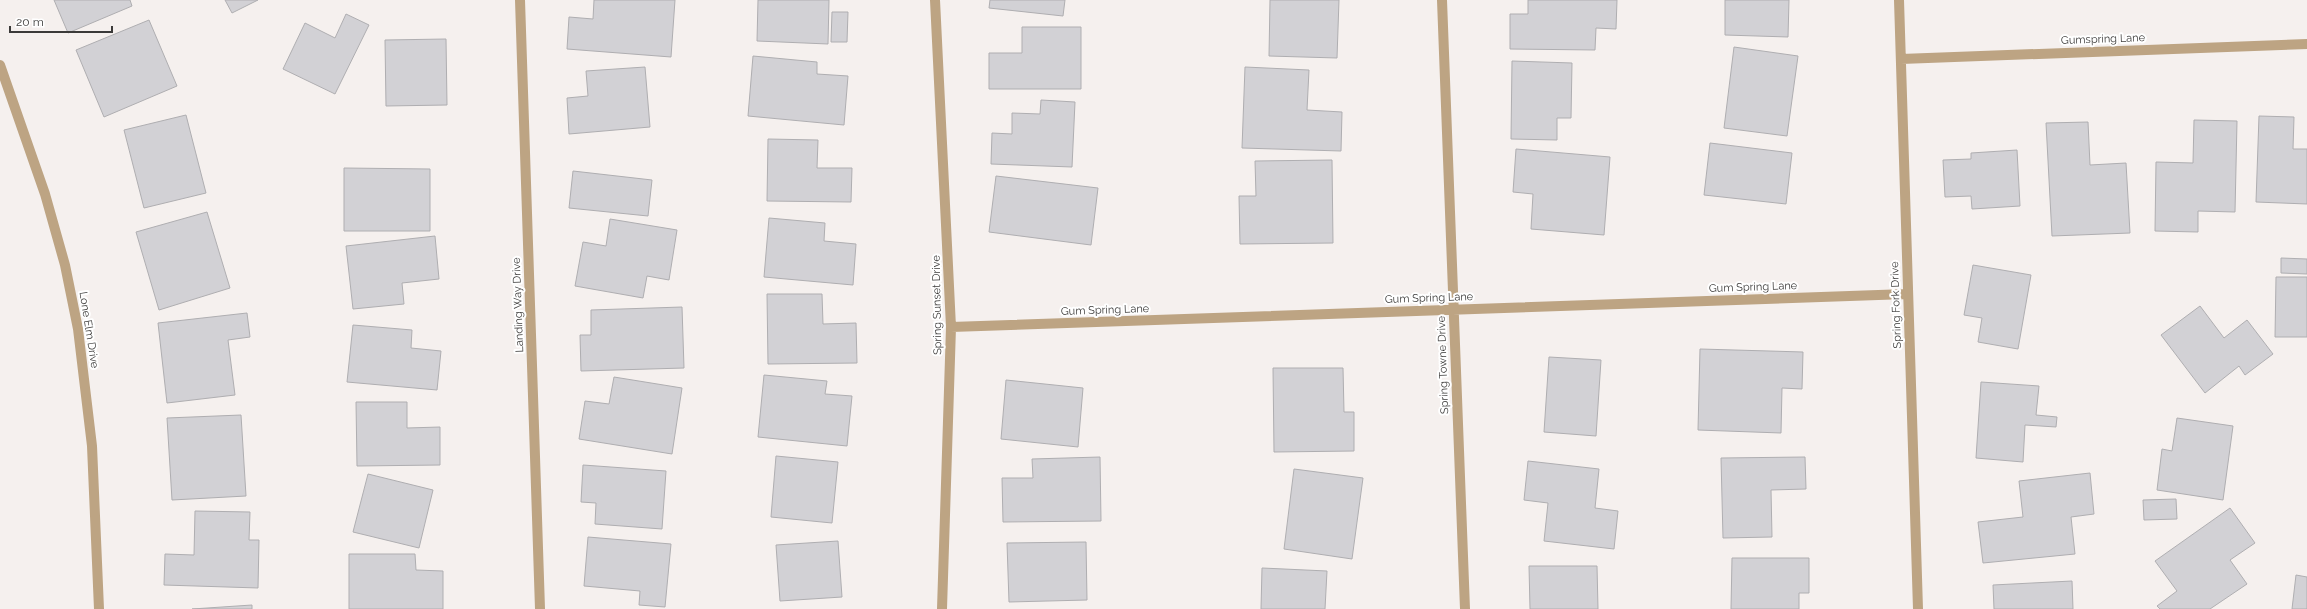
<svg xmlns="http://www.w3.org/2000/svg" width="2307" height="609" viewBox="0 0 2307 609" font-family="Raleway,sans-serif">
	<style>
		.building { fill: #d2d1d5; stroke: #afaeb1 }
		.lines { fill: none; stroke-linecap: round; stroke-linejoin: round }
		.minor { stroke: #bda483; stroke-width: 10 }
		.labels { text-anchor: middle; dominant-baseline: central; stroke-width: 4; stroke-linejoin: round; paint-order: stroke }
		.street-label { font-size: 11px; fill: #3b3a39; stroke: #fff }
	</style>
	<rect width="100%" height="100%" fill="#f5f0ee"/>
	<path class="building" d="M 54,0 L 130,0 L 132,6 L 68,33 Z
		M 225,0 L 258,0 L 232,13 Z
		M 594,0 L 675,0 L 671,57 L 567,49 L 569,17 L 593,19 Z
		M 758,0 L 829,0 L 828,44 L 757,41 Z
		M 990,0 L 1065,0 L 1063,16 L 989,8 Z
		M 1270,0 L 1339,0 L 1337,58 L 1269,56 Z
		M 1528,0 L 1617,0 L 1616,29 L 1596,28 L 1595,50 L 1510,49 L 1510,14 L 1528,14 Z
		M 1725,0 L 1789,0 L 1788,37 L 1725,35 Z
		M 832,12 L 848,12 L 847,42 L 831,42 Z
		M 346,14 L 369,25 L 335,94 L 283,69 L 305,23 L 335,38 Z
		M 149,20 L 177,86 L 104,117 L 76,50 Z
		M 1022,27 L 1081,27 L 1081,89 L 989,89 L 989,53 L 1022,53 Z
		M 446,39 L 447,105 L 386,106 L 385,40 Z
		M 1734,47 L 1798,56 L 1787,136 L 1724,128 Z
		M 753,56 L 817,62 L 817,74 L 848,76 L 844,125 L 748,116 Z
		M 1512,61 L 1572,63 L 1571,118 L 1557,118 L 1557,140 L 1511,139 Z
		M 645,67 L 650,127 L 569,134 L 567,98 L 588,96 L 586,71 Z
		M 1245,67 L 1309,70 L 1307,110 L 1342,112 L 1341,151 L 1242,148 Z
		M 1041,100 L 1075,102 L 1072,167 L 991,164 L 992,133 L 1012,134 L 1012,113 L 1040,114 Z
		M 186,115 L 206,193 L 144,208 L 124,130 Z
		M 2259,116 L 2294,117 L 2293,149 L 2307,149 L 2307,204 L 2256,202 Z
		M 2194,120 L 2237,121 L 2235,212 L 2198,211 L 2198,232 L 2155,231 L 2156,162 L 2193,163 Z
		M 2088,122 L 2090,165 L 2126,163 L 2130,233 L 2052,236 L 2046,123 Z
		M 768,139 L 818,140 L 817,168 L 852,168 L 851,202 L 767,201 Z
		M 1710,143 L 1792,153 L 1786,204 L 1704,195 Z
		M 1516,149 L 1610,157 L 1604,235 L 1531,229 L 1533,194 L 1513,192 Z
		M 2017,150 L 2020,206 L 1972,209 L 1971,196 L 1945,197 L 1943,160 L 1971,159 L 1971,153 Z
		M 1332,160 L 1333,243 L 1240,244 L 1239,196 L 1256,196 L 1255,161 Z
		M 344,168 L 430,169 L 430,231 L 344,231 Z
		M 573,171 L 652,180 L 648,216 L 569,208 Z
		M 996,176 L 1098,188 L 1091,245 L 989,232 Z
		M 207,212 L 230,288 L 159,310 L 136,232 Z
		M 769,218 L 825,223 L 824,241 L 856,244 L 853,285 L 764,277 Z
		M 610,219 L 677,230 L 669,280 L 647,276 L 643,298 L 575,286 L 583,242 L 606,246 Z
		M 435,236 L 439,279 L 402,283 L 404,304 L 353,309 L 346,246 Z
		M 2281,258 L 2307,259 L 2307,274 L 2281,273 Z
		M 1973,265 L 2031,275 L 2018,349 L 1978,342 L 1982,318 L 1964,315 Z
		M 2276,277 L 2307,277 L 2307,337 L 2275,337 Z
		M 767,294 L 822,294 L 823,324 L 856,323 L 857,363 L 768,364 Z
		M 2200,306 L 2224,338 L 2247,320 L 2273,354 L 2245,375 L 2239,366 L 2205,393 L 2161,335 Z
		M 682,307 L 684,368 L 581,371 L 580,335 L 591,335 L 591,310 Z
		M 247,313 L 250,337 L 228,340 L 235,395 L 167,403 L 158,323 Z
		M 353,325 L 412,330 L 411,348 L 441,351 L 437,390 L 347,382 Z
		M 1700,349 L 1803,352 L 1802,389 L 1782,388 L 1781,433 L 1698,430 Z
		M 1549,357 L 1601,360 L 1596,436 L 1544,432 Z
		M 1273,368 L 1343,368 L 1344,412 L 1354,412 L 1354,451 L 1274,452 Z
		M 764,375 L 827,381 L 825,394 L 852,396 L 847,446 L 758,437 Z
		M 614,377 L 682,388 L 672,454 L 579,439 L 585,401 L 609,404 Z
		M 1006,380 L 1083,388 L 1078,447 L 1001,439 Z
		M 1981,382 L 2039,386 L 2036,415 L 2057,417 L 2056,427 L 2025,425 L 2023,462 L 1976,458 Z
		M 356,402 L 407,402 L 407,428 L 440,427 L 440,465 L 357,466 Z
		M 241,415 L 246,496 L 172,500 L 167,418 Z
		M 2177,418 L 2233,426 L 2223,500 L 2157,490 L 2162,449 L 2172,451 Z
		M 776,456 L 838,462 L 832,523 L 771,517 Z
		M 1100,457 L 1101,521 L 1003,522 L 1002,478 L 1033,478 L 1032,459 Z
		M 1805,457 L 1806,489 L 1771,490 L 1772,537 L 1723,538 L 1721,458 Z
		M 1528,461 L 1599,469 L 1595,508 L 1618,511 L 1614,549 L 1544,541 L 1548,503 L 1524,500 Z
		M 583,465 L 666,471 L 662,529 L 595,524 L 596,503 L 581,502 Z
		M 1294,469 L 1363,478 L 1352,559 L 1284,549 Z
		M 2090,473 L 2094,514 L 2071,517 L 2075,554 L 1983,563 L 1978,522 L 2023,517 L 2019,481 Z
		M 368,474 L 433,490 L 419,548 L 353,532 Z
		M 2176,499 L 2177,519 L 2144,520 L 2143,500 Z
		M 2230,508 L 2255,543 L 2230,560 L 2247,584 L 2210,609 L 2160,609 L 2157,606 L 2177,591 L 2155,561 Z
		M 195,511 L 250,512 L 249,540 L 259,540 L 258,588 L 164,585 L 165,554 L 194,555 Z
		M 588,537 L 671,544 L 665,607 L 639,605 L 640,591 L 584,586 Z
		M 838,541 L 842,597 L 780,601 L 776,545 Z
		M 1086,542 L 1087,600 L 1009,602 L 1007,543 Z
		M 349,554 L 415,554 L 416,570 L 443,571 L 443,609 L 349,609 Z
		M 1732,558 L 1809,558 L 1809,593 L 1799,593 L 1799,609 L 1731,609 Z
		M 1529,566 L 1597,566 L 1598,609 L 1530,609 Z
		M 1262,568 L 1327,571 L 1325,609 L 1261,609 Z
		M 2296,575 L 2307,577 L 2307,609 L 2292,609 Z
		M 2072,581 L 2073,609 L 1994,609 L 1993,585 Z
		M 252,605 L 252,609 L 192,609 Z"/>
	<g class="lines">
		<path class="minor" d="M 520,0 L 540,609
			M 935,0 L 951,327 L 942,609
			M 1442,0 L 1465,609
			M 1899,0 L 1918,609
			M 1901,59 L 2307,44
			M 0,65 L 45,194 L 65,265 L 78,329 L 92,446 L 99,609
			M 951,327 L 1907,294"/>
	</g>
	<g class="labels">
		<g class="street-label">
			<text transform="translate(2103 39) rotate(-2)">Gumspring Lane</text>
			<text transform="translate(1753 287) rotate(-2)">Gum Spring Lane</text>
			<text transform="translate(1429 298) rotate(-2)">Gum Spring Lane</text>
			<text transform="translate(518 305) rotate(-92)">Landing Way Drive</text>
			<text transform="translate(937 305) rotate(-91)">Spring Sunset Drive</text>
			<text transform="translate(1896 305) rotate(-92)">Spring Fork Drive</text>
			<text transform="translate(1105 310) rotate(-2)">Gum Spring Lane</text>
			<text transform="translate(89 330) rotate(81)">Lone Elm Drive</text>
			<text transform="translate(1443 365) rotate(-92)">Spring Towne Drive</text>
		</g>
	</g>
	<path d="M10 26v6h102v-6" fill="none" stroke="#3b3a39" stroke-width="2"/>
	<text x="16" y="26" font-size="12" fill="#3b3a39" stroke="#ffffff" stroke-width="3" paint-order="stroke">20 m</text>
</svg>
